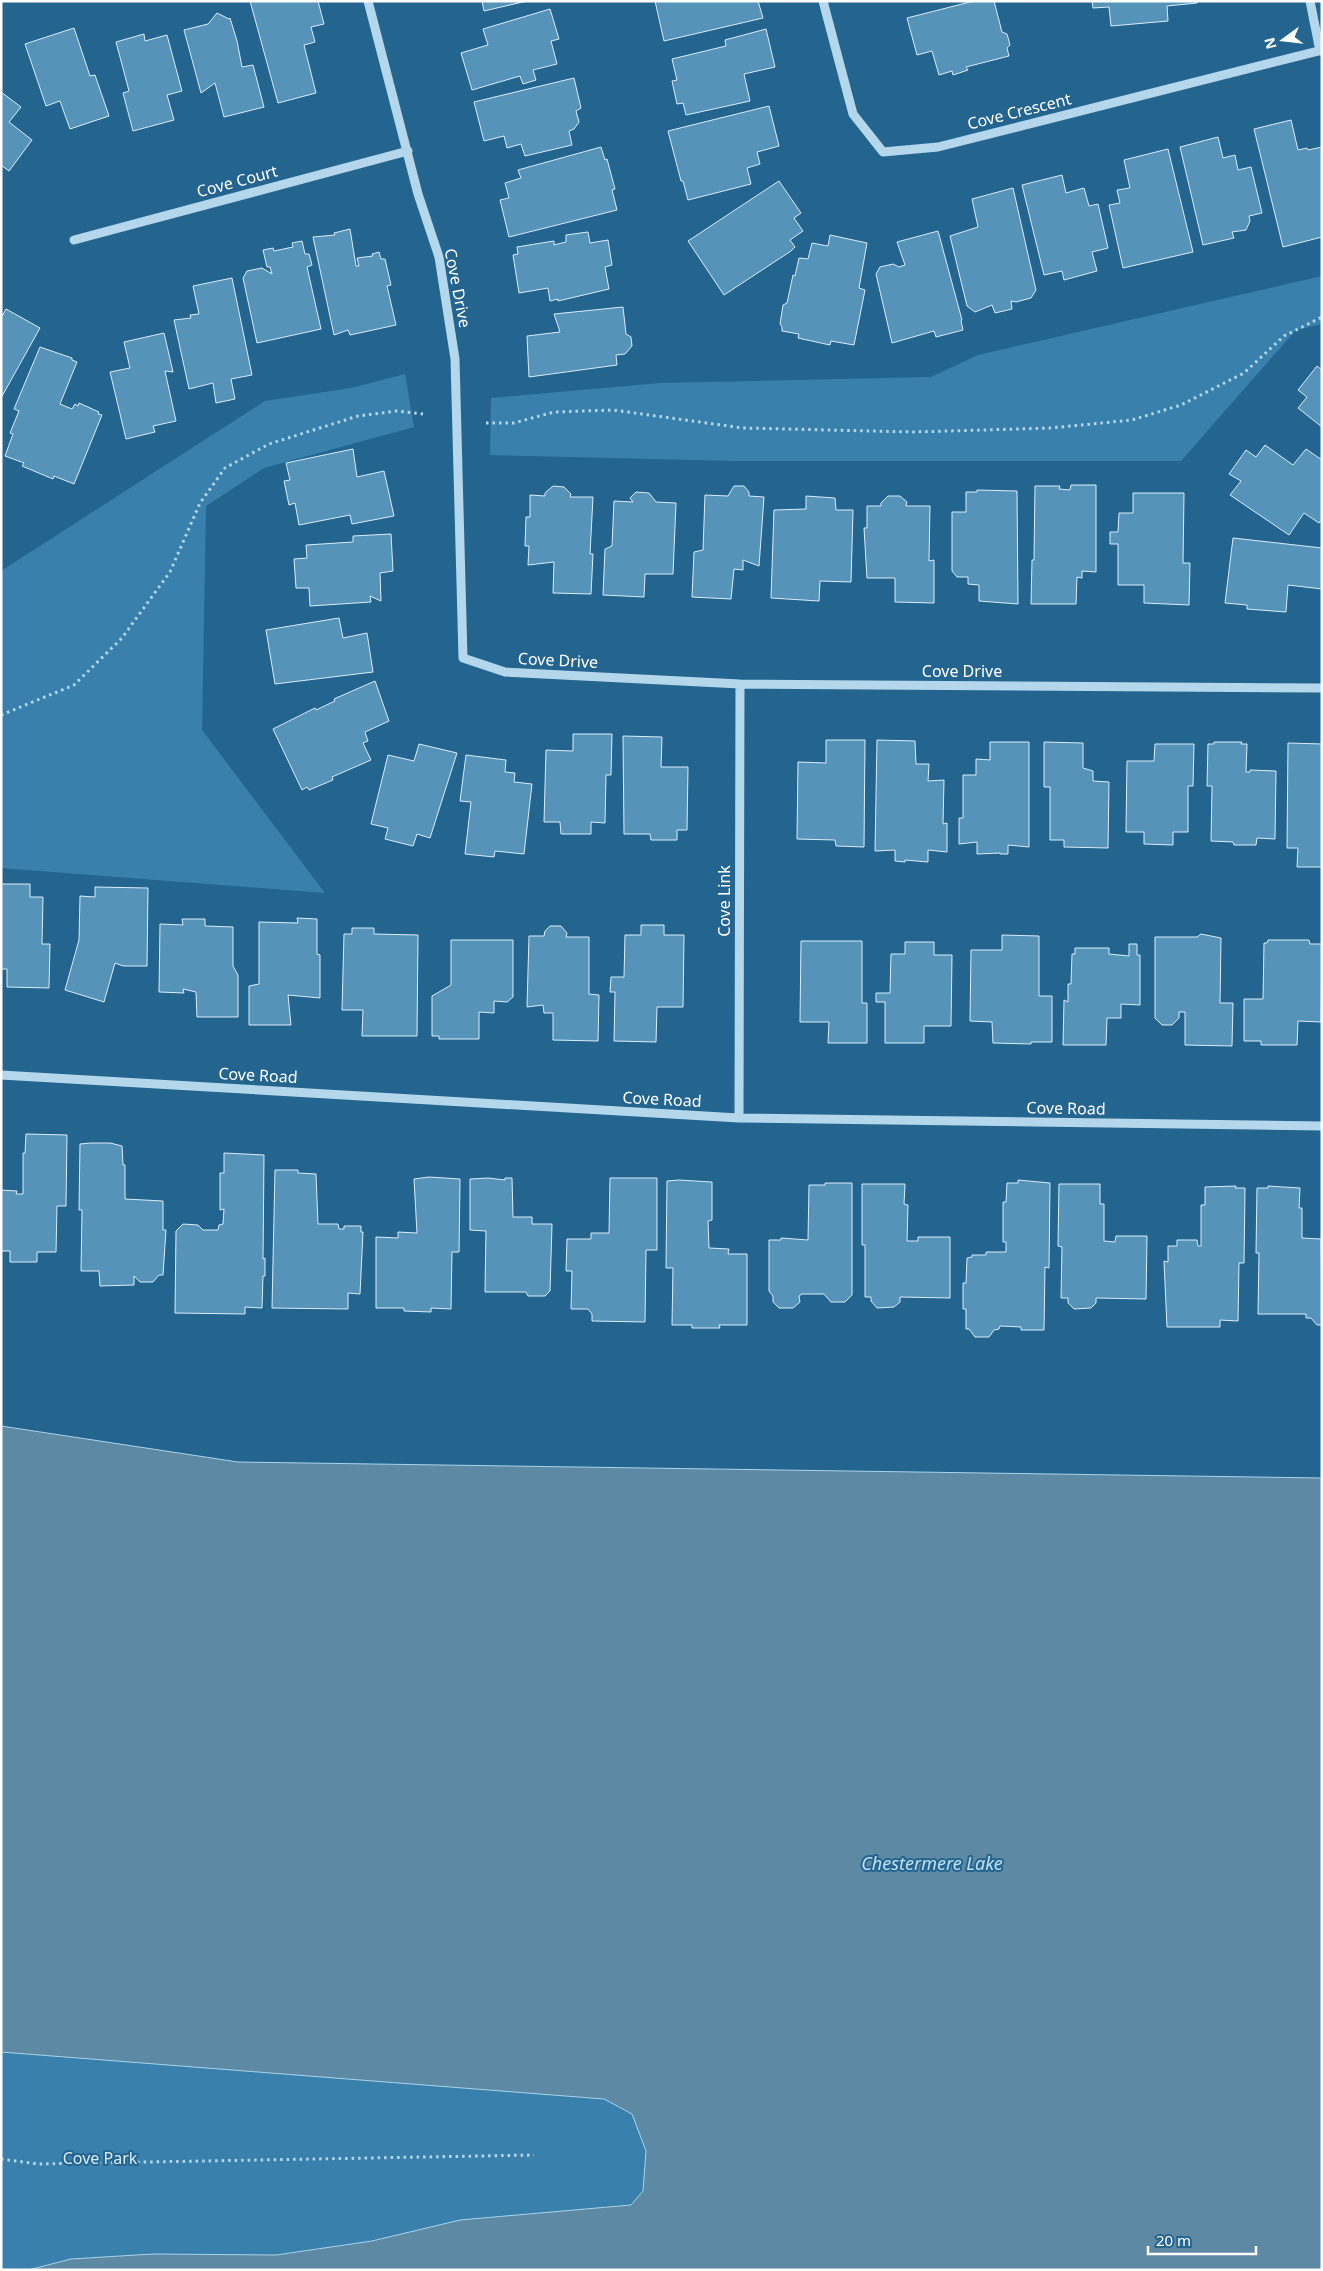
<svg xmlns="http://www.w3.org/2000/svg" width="1323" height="2271" viewBox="0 0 1323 2271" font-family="'Noto Sans',sans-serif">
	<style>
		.green { fill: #3980ac }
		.water { fill: #5e89a5; stroke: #aad4ec }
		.building { fill: #5593b9; stroke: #daedf9 }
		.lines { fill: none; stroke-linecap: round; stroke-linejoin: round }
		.path { stroke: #b5d7ec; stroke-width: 3; stroke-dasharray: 2.5 4; stroke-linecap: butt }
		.minor { stroke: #b5d7ec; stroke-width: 9 }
		.labels { text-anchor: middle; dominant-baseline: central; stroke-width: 4; stroke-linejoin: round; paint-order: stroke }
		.street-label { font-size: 16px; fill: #fff; stroke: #246590 }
		.park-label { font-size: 16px; fill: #daedf9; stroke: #246590 }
		.water-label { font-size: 18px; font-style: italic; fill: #c1e0f3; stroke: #246590 }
	</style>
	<rect width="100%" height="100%" fill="#246590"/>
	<path class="green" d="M 1322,276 L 1322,324 L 1296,330 L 1181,461 L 734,461 L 490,455 L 491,398 L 660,383 L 931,377 L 978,355 Z
		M 405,374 L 414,427 L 264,468 L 206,506 L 202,730 L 325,893 L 1,868 L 1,571 L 265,401 L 351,388 Z
		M 1,2052 L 604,2099 L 632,2114 L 646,2150 L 643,2191 L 631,2205 L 460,2220 L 372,2241 L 276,2255 L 153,2254 L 71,2259 L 26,2270 L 1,2270 Z"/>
	<path class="water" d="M 1,1426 L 238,1462 L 1322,1478 L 1322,2270 L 28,2270 L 71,2259 L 153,2254 L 276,2255 L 372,2241 L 460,2220 L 631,2205 L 643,2191 L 646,2151 L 632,2114 L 604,2099 L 1,2052 Z"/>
	<path class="building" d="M 250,1 L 318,1 L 324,24 L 311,27 L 315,42 L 304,45 L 316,93 L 278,103 Z
		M 482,1 L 527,1 L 484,11 Z
		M 655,1 L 758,1 L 763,18 L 664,41 Z
		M 974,1 L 994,1 L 1002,32 L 1007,34 L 1010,45 L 1007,48 L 1009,56 L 966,67 L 968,70 L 953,75 L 952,71 L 939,75 L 932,51 L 917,55 L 907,18 Z
		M 1092,1 L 1196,1 L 1197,3 L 1167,6 L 1168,21 L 1111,26 L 1109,7 L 1093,8 Z
		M 550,9 L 559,39 L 551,41 L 557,64 L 533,70 L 536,80 L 523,84 L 520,76 L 472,90 L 461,53 L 488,45 L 483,29 Z
		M 217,13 L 229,19 L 230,18 L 237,41 L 242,67 L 253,65 L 264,107 L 224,117 L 215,83 L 201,93 L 184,30 L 208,24 Z
		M 74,28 L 90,76 L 95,75 L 109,116 L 70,129 L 60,101 L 46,106 L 25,44 Z
		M 766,29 L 775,67 L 744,74 L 750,101 L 686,115 L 683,103 L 677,104 L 672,81 L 677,80 L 672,59 L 726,46 L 725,40 Z
		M 144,34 L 145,41 L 167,35 L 182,91 L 167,95 L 174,120 L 133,131 L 123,93 L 129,91 L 116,42 Z
		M 574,78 L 581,108 L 576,111 L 579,122 L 574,129 L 569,131 L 572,145 L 525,156 L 521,144 L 507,148 L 504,136 L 484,141 L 474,102 Z
		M 1,92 L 21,107 L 9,122 L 32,140 L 9,171 L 1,165 Z
		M 769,106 L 779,146 L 757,152 L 760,164 L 747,168 L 751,184 L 688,200 L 683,181 L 681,181 L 668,131 Z
		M 1291,120 L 1298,150 L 1307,148 L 1308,150 L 1322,147 L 1322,237 L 1283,247 L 1254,129 Z
		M 1218,137 L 1223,158 L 1235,155 L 1238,170 L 1251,167 L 1262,213 L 1249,216 L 1250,221 L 1246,230 L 1232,232 L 1234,238 L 1203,245 L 1180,147 Z
		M 601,147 L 605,160 L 607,159 L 615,189 L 612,190 L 617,210 L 509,237 L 500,200 L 509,198 L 505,183 L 521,178 L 518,170 Z
		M 1168,149 L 1193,252 L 1123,268 L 1109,205 L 1120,203 L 1117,190 L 1130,188 L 1124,160 Z
		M 1062,175 L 1066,193 L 1084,188 L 1089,206 L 1098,204 L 1108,248 L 1092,252 L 1097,271 L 1064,280 L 1062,271 L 1044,275 L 1022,185 Z
		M 779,181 L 801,213 L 794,218 L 803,231 L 790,240 L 795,247 L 791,251 L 724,295 L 688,241 Z
		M 1013,188 L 1036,290 L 1031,298 L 1016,302 L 1011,301 L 1012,309 L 995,313 L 992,305 L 975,312 L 967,306 L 950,236 L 978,227 L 972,199 Z
		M 350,229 L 356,266 L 359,266 L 357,258 L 373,256 L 372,254 L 379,252 L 381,259 L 385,259 L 391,285 L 387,286 L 396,325 L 350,335 L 348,330 L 334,335 L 313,237 L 335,235 L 334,233 Z
		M 938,231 L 962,320 L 961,321 L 963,330 L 936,337 L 934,331 L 892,343 L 876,274 L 880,267 L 893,264 L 899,267 L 905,265 L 897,242 Z
		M 588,232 L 590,243 L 608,240 L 612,265 L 605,267 L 609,289 L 558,301 L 558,299 L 550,301 L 548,288 L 519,293 L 513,255 L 518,254 L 517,247 L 554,241 L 554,245 L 566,242 L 566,235 Z
		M 830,235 L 867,243 L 859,288 L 865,290 L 854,345 L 831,341 L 830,345 L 798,338 L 799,334 L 782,331 L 782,327 L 780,324 L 783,305 L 787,303 L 793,275 L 795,276 L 799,258 L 808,259 L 812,243 L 828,246 Z
		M 302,241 L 305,254 L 309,254 L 312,265 L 307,267 L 321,329 L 257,343 L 243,278 L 247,271 L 262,268 L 272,274 L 270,267 L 267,267 L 263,250 L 273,248 L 274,251 L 293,247 L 292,243 Z
		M 232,278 L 252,375 L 231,379 L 235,399 L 216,403 L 213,383 L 189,389 L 174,320 L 191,318 L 190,315 L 199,314 L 193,286 Z
		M 623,307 L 626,334 L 631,337 L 632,346 L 625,354 L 616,355 L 617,365 L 529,377 L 527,336 L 560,332 L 554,314 Z
		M 6,309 L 40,328 L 1,398 L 1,318 Z
		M 164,333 L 173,372 L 165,371 L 176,421 L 153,426 L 155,432 L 126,439 L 110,372 L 130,368 L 124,342 Z
		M 40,347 L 72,358 L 72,360 L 77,362 L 60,404 L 72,409 L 75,404 L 78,406 L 79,403 L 99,412 L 98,414 L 102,415 L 74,484 L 54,476 L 53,479 L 22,466 L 24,463 L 5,456 L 13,434 L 10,433 L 19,411 L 14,409 Z
		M 1317,366 L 1322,370 L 1322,427 L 1298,408 L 1307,397 L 1298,390 Z
		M 1265,445 L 1293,465 L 1306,449 L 1322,460 L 1322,519 L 1319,523 L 1304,513 L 1289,535 L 1230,495 L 1241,481 L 1229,474 L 1246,450 L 1256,457 Z
		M 353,449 L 357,477 L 384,471 L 394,516 L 352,524 L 350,515 L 299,525 L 295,503 L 289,505 L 284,481 L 290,480 L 286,463 Z
		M 1071,485 L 1096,485 L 1096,572 L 1082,571 L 1082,578 L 1077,577 L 1076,604 L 1031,604 L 1032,560 L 1034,560 L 1035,486 L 1060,486 L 1059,489 L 1070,490 Z
		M 553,486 L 564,487 L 571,494 L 570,497 L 593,497 L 590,554 L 593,554 L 591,594 L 553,593 L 554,562 L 528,565 L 529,546 L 525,546 L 526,517 L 530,517 L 530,495 L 545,496 L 545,493 Z
		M 734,486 L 744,486 L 749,492 L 749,496 L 764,497 L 759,566 L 743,560 L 743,570 L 734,569 L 731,599 L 692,597 L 694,552 L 703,550 L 705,495 L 728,496 Z
		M 977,490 L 1017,491 L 1018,604 L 979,601 L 979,585 L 968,584 L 968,577 L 957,577 L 952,571 L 952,512 L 966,512 L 966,492 L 977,492 Z
		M 636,492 L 649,493 L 656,502 L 676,503 L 673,574 L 645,574 L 644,597 L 603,595 L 605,549 L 612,546 L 614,501 L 633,502 L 630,498 Z
		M 1133,493 L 1184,493 L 1183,563 L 1190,563 L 1189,605 L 1144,603 L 1144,585 L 1118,585 L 1118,544 L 1110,544 L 1110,532 L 1118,532 L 1119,513 L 1133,513 Z
		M 806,496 L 835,498 L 836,510 L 853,510 L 851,582 L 820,581 L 819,601 L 771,598 L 774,510 L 806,509 Z
		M 888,496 L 900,496 L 907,502 L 906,506 L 930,506 L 929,561 L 934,560 L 934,603 L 895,602 L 895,578 L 867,578 L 864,528 L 867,528 L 867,506 L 881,506 L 881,503 Z
		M 391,534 L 393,571 L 380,573 L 381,601 L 370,596 L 371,602 L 310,606 L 309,588 L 296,588 L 294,559 L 307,558 L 306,545 L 353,542 L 353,536 Z
		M 1233,538 L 1322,548 L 1322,589 L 1288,585 L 1286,612 L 1247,609 L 1247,605 L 1225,603 Z
		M 339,618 L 343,638 L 367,633 L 373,672 L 275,684 L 266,630 Z
		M 375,681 L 389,721 L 365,732 L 368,741 L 363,743 L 371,760 L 332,777 L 333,780 L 309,790 L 307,787 L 302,790 L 273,729 L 315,708 L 316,710 L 335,701 L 334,699 Z
		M 573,734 L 612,734 L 611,775 L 606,775 L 605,823 L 591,822 L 591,834 L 561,834 L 560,822 L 544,822 L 546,750 L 573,751 Z
		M 623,736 L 662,737 L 661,767 L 688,767 L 687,830 L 677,830 L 677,840 L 651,840 L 650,834 L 624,834 Z
		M 826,740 L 865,740 L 864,847 L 836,846 L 835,840 L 797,839 L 798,762 L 826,763 Z
		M 877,740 L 915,741 L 916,764 L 929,764 L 928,781 L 944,780 L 943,824 L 947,823 L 947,852 L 928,850 L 928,862 L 905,860 L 905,862 L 895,861 L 895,850 L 875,851 Z
		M 990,742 L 1029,742 L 1029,847 L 1008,845 L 1008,854 L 1000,854 L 1000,853 L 977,854 L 977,842 L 959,844 L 959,818 L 963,818 L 963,775 L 976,775 L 976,759 L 990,760 Z
		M 1044,742 L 1083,743 L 1083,768 L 1093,771 L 1093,781 L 1109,782 L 1108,848 L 1064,847 L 1064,840 L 1050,840 L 1050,787 L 1044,787 Z
		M 1214,742 L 1242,742 L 1241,744 L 1247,744 L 1246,772 L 1250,772 L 1250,770 L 1276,771 L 1275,839 L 1257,838 L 1256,845 L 1234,845 L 1233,842 L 1211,841 L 1212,786 L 1207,786 L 1208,744 L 1214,744 Z
		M 1288,743 L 1322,744 L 1322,867 L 1297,867 L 1298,848 L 1287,848 Z
		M 419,744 L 457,753 L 430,838 L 417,834 L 413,846 L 385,839 L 388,828 L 371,824 L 388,755 L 414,761 Z
		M 1155,744 L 1194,744 L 1193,786 L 1188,786 L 1188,832 L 1173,832 L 1173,845 L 1144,844 L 1144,832 L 1126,832 L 1127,761 L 1154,761 Z
		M 466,755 L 506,760 L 505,772 L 515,773 L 514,782 L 532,784 L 524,854 L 495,851 L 494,857 L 465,854 L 471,802 L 460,801 Z
		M 1,884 L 30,884 L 30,897 L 43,897 L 42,944 L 50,944 L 49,988 L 7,987 L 7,969 L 1,969 Z
		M 95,887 L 148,888 L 147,966 L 123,966 L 115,963 L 104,1002 L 65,990 L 79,940 L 80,896 L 95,897 Z
		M 297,918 L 317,919 L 317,954 L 320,955 L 320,998 L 288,995 L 291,1025 L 249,1025 L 249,986 L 259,984 L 259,922 L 298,923 Z
		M 182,919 L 205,919 L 205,926 L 233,927 L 233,966 L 238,975 L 238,1017 L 197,1017 L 196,992 L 183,989 L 184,993 L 159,992 L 160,924 L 183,925 Z
		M 641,925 L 664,925 L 664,935 L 684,935 L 683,1007 L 657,1007 L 656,1042 L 614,1041 L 615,992 L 610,992 L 611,977 L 624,977 L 625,935 L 641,935 Z
		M 550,926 L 561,926 L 567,933 L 566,937 L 589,937 L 589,994 L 599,995 L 598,1041 L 553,1040 L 553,1013 L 544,1013 L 543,1005 L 527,1007 L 529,936 L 544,936 L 545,931 Z
		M 352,928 L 374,928 L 374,934 L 418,935 L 417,1036 L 362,1036 L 363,1010 L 342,1010 L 344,934 L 352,934 Z
		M 1201,934 L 1221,938 L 1220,1003 L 1233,1003 L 1232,1046 L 1185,1045 L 1185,1012 L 1179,1012 L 1179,1018 L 1172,1025 L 1162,1025 L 1155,1018 L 1155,937 L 1197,937 Z
		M 1002,935 L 1039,936 L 1039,996 L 1052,996 L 1052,1042 L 1031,1042 L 1031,1044 L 993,1043 L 992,1022 L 970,1021 L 971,950 L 1002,950 Z
		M 451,940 L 513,940 L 513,997 L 507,1002 L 494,1001 L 494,1013 L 479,1012 L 479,1039 L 439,1039 L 439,1036 L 432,1036 L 432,996 L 451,985 Z
		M 1268,940 L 1309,940 L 1310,944 L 1322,944 L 1321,1022 L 1298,1021 L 1297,1045 L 1261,1045 L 1261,1041 L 1244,1041 L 1244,999 L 1263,999 L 1264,943 L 1267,943 Z
		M 801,941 L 862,941 L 862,1003 L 867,1003 L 867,1043 L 828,1043 L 829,1022 L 800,1022 Z
		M 905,942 L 934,942 L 934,955 L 952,955 L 951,1026 L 924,1026 L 924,1043 L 885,1043 L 885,1002 L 876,1002 L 876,993 L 890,993 L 891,954 L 905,954 Z
		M 1129,944 L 1137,944 L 1137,955 L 1140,955 L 1140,1005 L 1121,1004 L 1121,1018 L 1107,1018 L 1106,1045 L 1063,1045 L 1064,1000 L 1068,1002 L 1068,984 L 1071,984 L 1072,954 L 1075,954 L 1075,948 L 1109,948 L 1109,954 L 1129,956 Z
		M 26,1134 L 67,1135 L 66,1206 L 57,1206 L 56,1252 L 37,1252 L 37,1262 L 10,1262 L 10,1251 L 1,1251 L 1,1190 L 17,1191 L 16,1194 L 23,1194 L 23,1153 L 25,1153 Z
		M 91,1143 L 110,1143 L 122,1146 L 123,1165 L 125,1165 L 125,1199 L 163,1201 L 163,1230 L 166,1230 L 163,1275 L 159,1275 L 153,1282 L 140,1282 L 134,1276 L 134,1285 L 100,1286 L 99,1271 L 81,1271 L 82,1210 L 79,1210 L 80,1144 Z
		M 224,1153 L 264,1155 L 263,1259 L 265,1258 L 265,1276 L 263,1276 L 262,1308 L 245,1307 L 245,1314 L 175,1313 L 176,1231 L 183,1224 L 198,1225 L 203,1230 L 218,1230 L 219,1225 L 223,1224 L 224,1209 L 220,1210 L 220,1173 L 224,1173 Z
		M 275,1170 L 298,1170 L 298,1173 L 316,1174 L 318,1224 L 338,1224 L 339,1229 L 344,1229 L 344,1226 L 361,1226 L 361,1232 L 363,1232 L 360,1294 L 348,1293 L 348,1309 L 272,1308 Z
		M 429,1177 L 460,1179 L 459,1252 L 452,1252 L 451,1309 L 431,1308 L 431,1312 L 404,1311 L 404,1308 L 376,1308 L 376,1237 L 398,1238 L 398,1232 L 417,1233 L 414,1179 Z
		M 488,1178 L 505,1180 L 505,1178 L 512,1178 L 513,1217 L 532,1217 L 532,1224 L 552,1224 L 550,1291 L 545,1296 L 528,1296 L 526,1292 L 485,1292 L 486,1231 L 470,1230 L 470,1179 Z
		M 610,1178 L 657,1178 L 657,1250 L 646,1250 L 645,1322 L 592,1321 L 592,1314 L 588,1309 L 571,1309 L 572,1271 L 566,1271 L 567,1239 L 591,1239 L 591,1233 L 609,1233 Z
		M 679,1180 L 712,1182 L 712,1220 L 708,1221 L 709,1248 L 729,1249 L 728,1254 L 747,1254 L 747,1325 L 719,1325 L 720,1328 L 692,1328 L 692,1325 L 672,1325 L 673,1268 L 666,1268 L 667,1181 Z
		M 1018,1180 L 1050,1183 L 1049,1268 L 1045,1267 L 1044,1330 L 1021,1330 L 1021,1327 L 1000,1326 L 999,1329 L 994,1330 L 989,1337 L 975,1337 L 969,1329 L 966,1329 L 966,1309 L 963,1309 L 963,1283 L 966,1283 L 967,1258 L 972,1257 L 972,1255 L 986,1255 L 986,1252 L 1006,1252 L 1006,1242 L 1003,1242 L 1003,1202 L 1006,1202 L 1007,1183 L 1018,1183 Z
		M 825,1183 L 852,1183 L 852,1295 L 845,1302 L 831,1302 L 824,1294 L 802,1294 L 799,1296 L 800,1302 L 793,1308 L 779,1308 L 773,1302 L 773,1296 L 769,1291 L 769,1240 L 781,1240 L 781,1238 L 808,1240 L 809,1185 L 825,1185 Z
		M 862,1184 L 905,1184 L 904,1204 L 908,1205 L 907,1241 L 918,1241 L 918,1237 L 950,1237 L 950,1298 L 900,1297 L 900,1302 L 894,1307 L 877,1308 L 871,1301 L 871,1297 L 865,1297 L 865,1245 L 862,1245 Z
		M 1059,1184 L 1100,1184 L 1100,1204 L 1104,1204 L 1104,1241 L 1115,1242 L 1116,1236 L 1147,1236 L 1146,1299 L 1096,1298 L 1096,1303 L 1091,1308 L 1074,1309 L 1068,1303 L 1068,1298 L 1061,1298 L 1062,1247 L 1058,1246 Z
		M 1236,1186 L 1235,1188 L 1245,1188 L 1244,1263 L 1239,1263 L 1238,1321 L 1220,1320 L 1220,1327 L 1167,1327 L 1164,1261 L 1168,1262 L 1168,1246 L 1177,1246 L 1177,1240 L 1197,1240 L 1198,1246 L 1201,1246 L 1201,1205 L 1205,1205 L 1205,1187 Z
		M 1268,1186 L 1300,1188 L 1299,1208 L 1302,1208 L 1302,1238 L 1321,1239 L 1322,1325 L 1317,1325 L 1311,1318 L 1306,1318 L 1306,1314 L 1258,1314 L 1259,1253 L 1256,1253 L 1257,1188 L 1268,1188 Z"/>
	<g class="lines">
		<path class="path" d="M 486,423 L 514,423 L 554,412 L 613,410 L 743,428 L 914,432 L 1051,428 L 1132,420 L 1181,405 L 1244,373 L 1284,336 L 1322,317
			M 1,715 L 74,685 L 122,638 L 170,572 L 200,503 L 225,468 L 269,444 L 358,416 L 397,411 L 423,414
			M 1,2159 L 38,2164 L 534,2155"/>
		<path class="minor" d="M 368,1 L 418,194 L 439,257 L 455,359 L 463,658 L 505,672 L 740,684 L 1322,688
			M 823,1 L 853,114 L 883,152 L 938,147 L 1322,50
			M 1310,1 L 1320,51
			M 74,240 L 408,151
			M 1,1075 L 739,1118 L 1322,1126
			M 739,1118 L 740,684"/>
	</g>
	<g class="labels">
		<g class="street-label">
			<text transform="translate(1019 111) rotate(-14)">Cove Crescent</text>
			<text transform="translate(237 181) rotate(-15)">Cove Court</text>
			<text transform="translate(458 288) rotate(79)">Cove Drive</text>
			<text transform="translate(558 660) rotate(3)">Cove Drive</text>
			<text x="962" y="671">Cove Drive</text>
			<text transform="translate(724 901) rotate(-90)">Cove Link</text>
			<text transform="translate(258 1075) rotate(3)">Cove Road</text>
			<text transform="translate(662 1099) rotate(3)">Cove Road</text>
			<text transform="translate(1066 1108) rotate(1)">Cove Road</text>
		</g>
		<g class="park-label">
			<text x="100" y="2158">Cove Park</text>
		</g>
		<g class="water-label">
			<text x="932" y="1863">Chestermere Lake</text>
		</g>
	</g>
	<rect width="1323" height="2271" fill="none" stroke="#ffffff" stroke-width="5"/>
	<g transform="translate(1283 40) rotate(255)" stroke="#246590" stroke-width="4" paint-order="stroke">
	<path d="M0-4L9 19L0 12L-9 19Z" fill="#ffffff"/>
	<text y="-8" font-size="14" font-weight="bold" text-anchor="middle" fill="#ffffff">N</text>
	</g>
	<path d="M1148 2246v8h108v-8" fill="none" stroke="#ffffff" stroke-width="2.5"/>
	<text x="1156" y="2246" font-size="15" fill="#ffffff" stroke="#246590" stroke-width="4" paint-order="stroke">20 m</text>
</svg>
